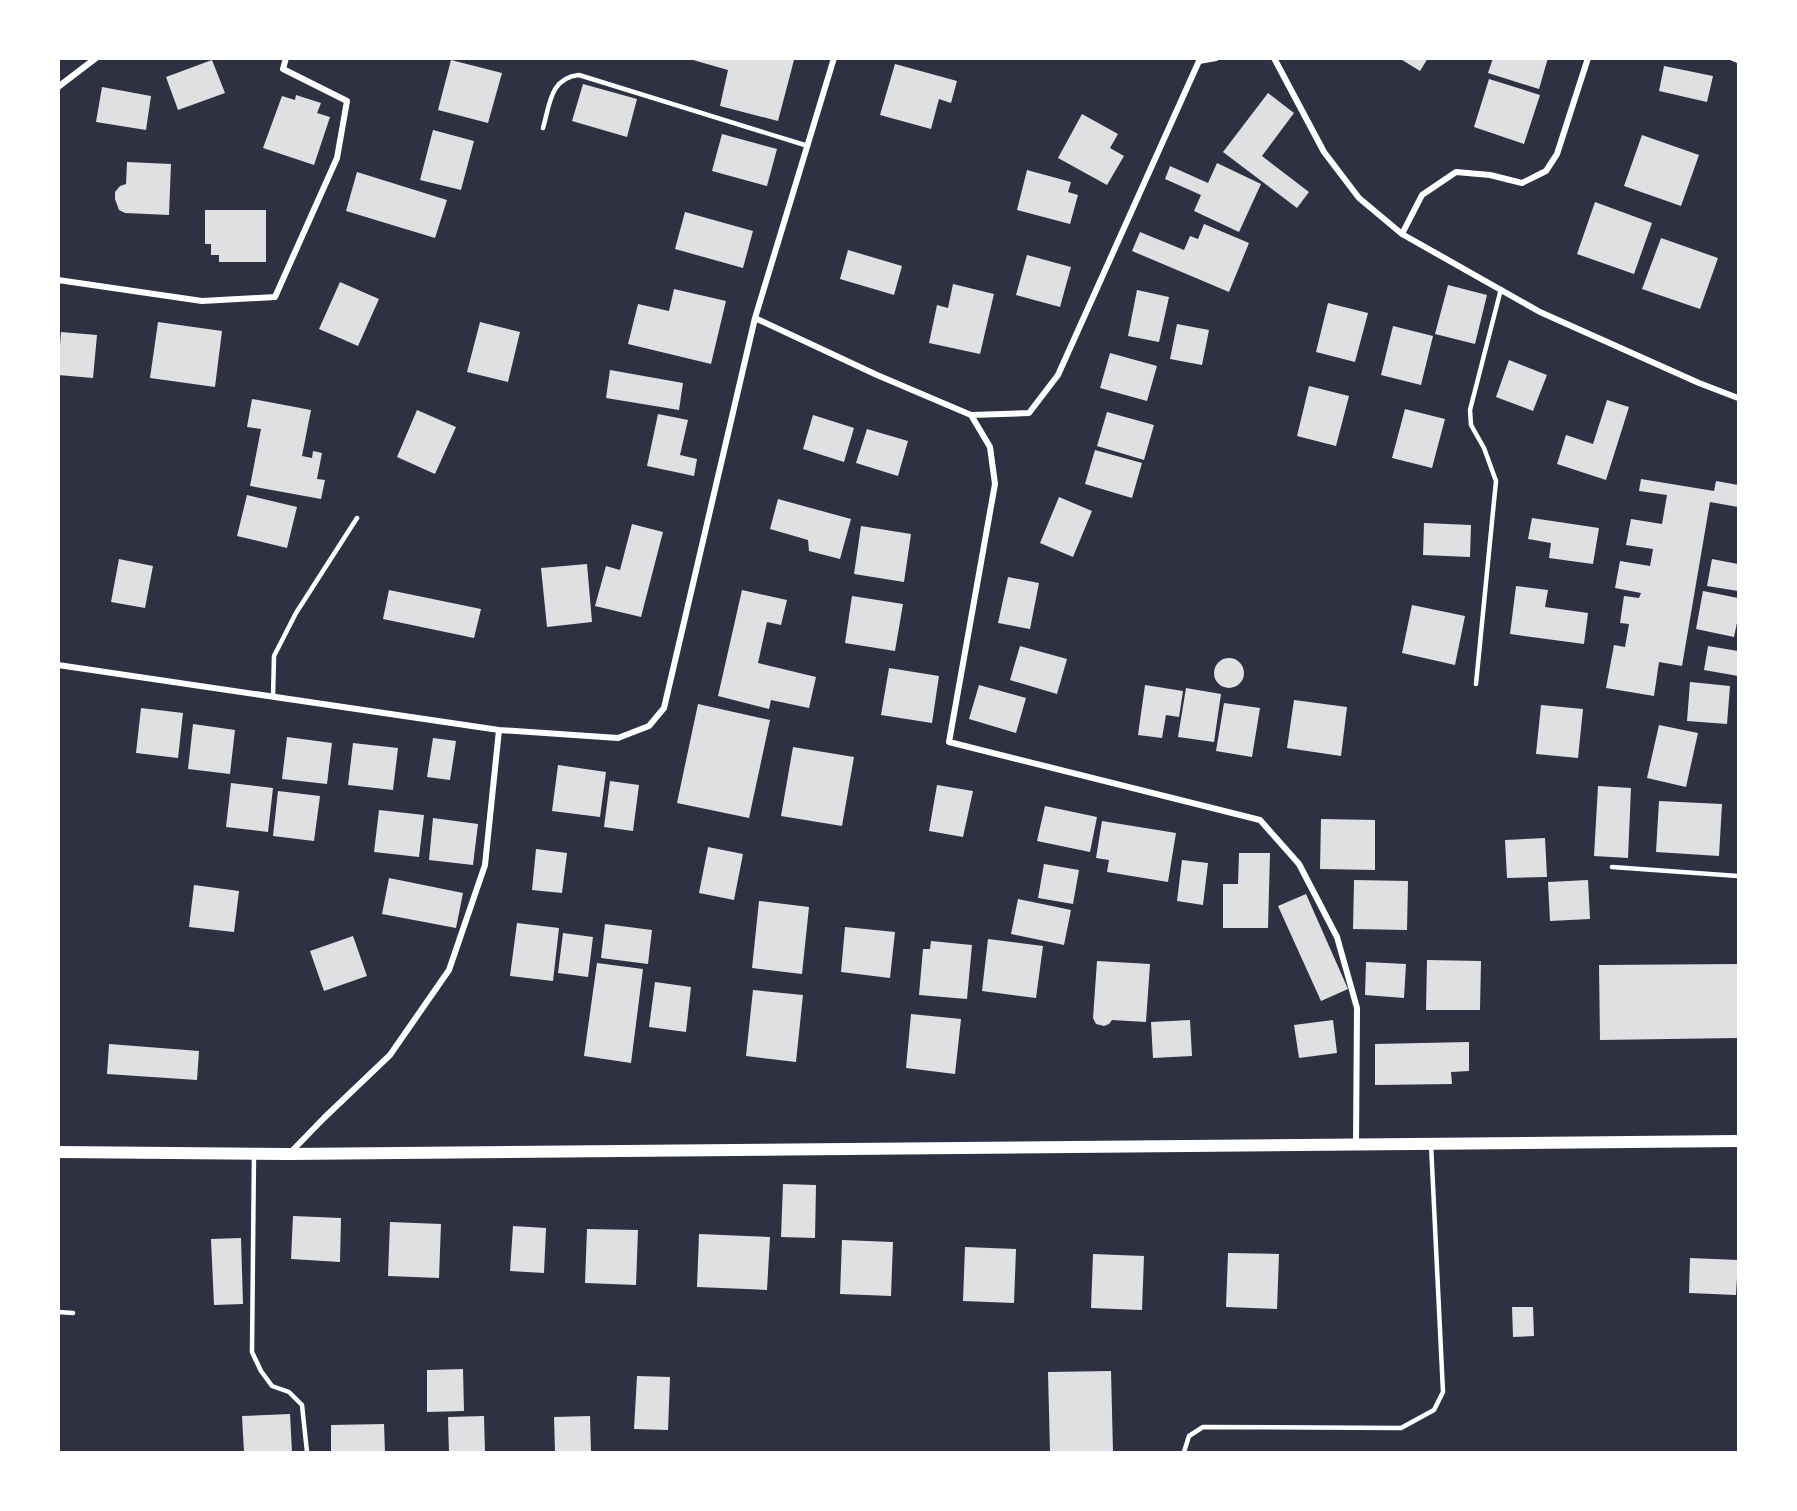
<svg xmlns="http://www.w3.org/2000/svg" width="1797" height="1511" viewBox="0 0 1797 1511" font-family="Georgia,serif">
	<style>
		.building { fill: #e0e0e3 }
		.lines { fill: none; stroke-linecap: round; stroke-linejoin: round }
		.service { stroke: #fff; stroke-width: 4.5 }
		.minor { stroke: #fff; stroke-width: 6 }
		.secondary { stroke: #fff; stroke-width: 12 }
	</style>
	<rect width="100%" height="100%" fill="#2d3142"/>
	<path class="building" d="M 686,58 L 794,60 L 778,121 L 720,106 L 728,70 Z
		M 1399,58 L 1428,58 L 1420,71 Z
		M 1493,58 L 1548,58 L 1539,89 L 1488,73 Z
		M 212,60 L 225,93 L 178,110 L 166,77 Z
		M 451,60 L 502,73 L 488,123 L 438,110 Z
		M 895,64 L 957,81 L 951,103 L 939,99 L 931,129 L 880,115 Z
		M 1664,66 L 1713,76 L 1707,102 L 1659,91 Z
		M 1489,79 L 1540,95 L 1524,144 L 1474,127 Z
		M 583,84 L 637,99 L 627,137 L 572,121 Z
		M 102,87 L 151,96 L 146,130 L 96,122 Z
		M 1268,93 L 1294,113 L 1262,156 L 1309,192 L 1297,208 L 1223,152 Z
		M 296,95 L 321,103 L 317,113 L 330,117 L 314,165 L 263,148 L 282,96 L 295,100 Z
		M 1082,114 L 1118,134 L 1110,148 L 1124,156 L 1107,185 L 1058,158 Z
		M 433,130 L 474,141 L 461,190 L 420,180 Z
		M 722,134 L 777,149 L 767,186 L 712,171 Z
		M 1642,135 L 1699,155 L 1681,206 L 1624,186 Z
		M 127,162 L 171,164 L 169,215 L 125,213 L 119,210 L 115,199 L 115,192 L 120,186 L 126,184 Z
		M 1217,163 L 1261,184 L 1239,232 L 1194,211 L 1201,195 L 1165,179 L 1170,166 L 1208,183 Z
		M 1027,170 L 1071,182 L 1068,192 L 1078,195 L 1070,224 L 1017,210 Z
		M 357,172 L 447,200 L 435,238 L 346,211 Z
		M 1595,202 L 1652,223 L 1634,274 L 1577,254 Z
		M 205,210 L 266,210 L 266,262 L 219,262 L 219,255 L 211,255 L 211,244 L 205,244 Z
		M 685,212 L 753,231 L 743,268 L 675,249 Z
		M 1204,224 L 1249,243 L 1229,292 L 1132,251 L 1140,232 L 1184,250 L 1190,236 L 1198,239 Z
		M 1661,238 L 1718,258 L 1700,309 L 1642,289 Z
		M 848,250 L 902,266 L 894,295 L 840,279 Z
		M 1027,255 L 1071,267 L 1060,307 L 1016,295 Z
		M 340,282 L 379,299 L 358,346 L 319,329 Z
		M 953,284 L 994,294 L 980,354 L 929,343 L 937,305 L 948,308 Z
		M 1448,285 L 1487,295 L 1475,344 L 1435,334 Z
		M 674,289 L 726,301 L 711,364 L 628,344 L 638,304 L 669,311 Z
		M 1137,290 L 1169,297 L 1159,342 L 1128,336 Z
		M 1328,303 L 1368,313 L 1355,362 L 1316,352 Z
		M 158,322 L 222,331 L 215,387 L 150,378 Z
		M 480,322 L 520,332 L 508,382 L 467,372 Z
		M 1177,324 L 1209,330 L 1202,365 L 1170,359 Z
		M 1393,326 L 1433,336 L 1421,385 L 1381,375 Z
		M 61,332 L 97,335 L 93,378 L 58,375 Z
		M 1110,353 L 1157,366 L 1147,401 L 1100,388 Z
		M 1509,360 L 1547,375 L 1533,411 L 1496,397 Z
		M 610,370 L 683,383 L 679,410 L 606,398 Z
		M 1309,386 L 1349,396 L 1336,446 L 1297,436 Z
		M 252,399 L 311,410 L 302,456 L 312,458 L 313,451 L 322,453 L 317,479 L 325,480 L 321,499 L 250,486 L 261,429 L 247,427 Z
		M 1607,400 L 1629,407 L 1606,480 L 1557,464 L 1566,435 L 1593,444 Z
		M 1405,409 L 1445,419 L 1432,468 L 1392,458 Z
		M 417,410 L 456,427 L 435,474 L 397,457 Z
		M 1107,412 L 1154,425 L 1144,460 L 1097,446 Z
		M 658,414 L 688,420 L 680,455 L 697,459 L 694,476 L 647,466 Z
		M 813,415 L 854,428 L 844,462 L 803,449 Z
		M 867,429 L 908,441 L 898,476 L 856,463 Z
		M 1095,450 L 1142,463 L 1132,498 L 1085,484 Z
		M 1641,479 L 1714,491 L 1716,481 L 1738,485 L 1738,507 L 1710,502 L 1682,666 L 1659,662 L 1654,696 L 1606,688 L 1614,645 L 1625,647 L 1629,624 L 1620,623 L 1624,596 L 1639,598 L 1641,593 L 1615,588 L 1620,561 L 1650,566 L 1653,549 L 1626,545 L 1631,519 L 1662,524 L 1667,495 L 1639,491 Z
		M 247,495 L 297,507 L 287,548 L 237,536 Z
		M 1059,497 L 1092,511 L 1073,557 L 1040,543 Z
		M 778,499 L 851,519 L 840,559 L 809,551 L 808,540 L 770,529 Z
		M 1532,518 L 1599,528 L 1593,564 L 1549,558 L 1551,543 L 1528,539 Z
		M 1424,523 L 1471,525 L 1470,557 L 1423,555 Z
		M 632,524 L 663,532 L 641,617 L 595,606 L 606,566 L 620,570 Z
		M 861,526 L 911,534 L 904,582 L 854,574 Z
		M 119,559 L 153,566 L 145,608 L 111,602 Z
		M 1712,559 L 1738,564 L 1738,591 L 1707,586 Z
		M 587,564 L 592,622 L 547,627 L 541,568 Z
		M 1008,577 L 1039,583 L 1030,629 L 998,623 Z
		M 1516,586 L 1548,590 L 1545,607 L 1588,613 L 1584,644 L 1510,634 Z
		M 389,590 L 481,609 L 474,638 L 383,619 Z
		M 742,590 L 787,600 L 781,625 L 767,622 L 758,663 L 816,677 L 809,708 L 771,700 L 769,709 L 718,696 Z
		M 1703,591 L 1738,598 L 1738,618 L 1734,637 L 1696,629 Z
		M 852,596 L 903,604 L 895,651 L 845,643 Z
		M 1412,605 L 1465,616 L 1455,665 L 1402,653 Z
		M 1020,646 L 1067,659 L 1057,694 L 1010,680 Z
		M 1708,646 L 1738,651 L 1738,676 L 1704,670 Z
		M1214 673a15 15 0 1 1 30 0a15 15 0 1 1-30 0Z
		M 889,668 L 939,676 L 932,723 L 881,715 Z
		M 1690,682 L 1730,686 L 1727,724 L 1687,721 Z
		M 979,685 L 1026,698 L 1016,733 L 969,719 Z
		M 1145,685 L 1183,691 L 1179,717 L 1166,715 L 1162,738 L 1138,735 Z
		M 1186,688 L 1221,694 L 1214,742 L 1178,737 Z
		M 1294,700 L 1347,707 L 1341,756 L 1287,748 Z
		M 1224,703 L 1260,708 L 1252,757 L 1216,751 Z
		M 698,704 L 770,720 L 749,818 L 677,803 Z
		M 1541,705 L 1583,709 L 1578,758 L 1536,754 Z
		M 141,708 L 183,713 L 178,758 L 136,753 Z
		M 193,724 L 235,730 L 230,774 L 188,769 Z
		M 1659,725 L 1698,733 L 1686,787 L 1647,778 Z
		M 287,737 L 332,743 L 327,784 L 282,779 Z
		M 433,738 L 456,741 L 450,780 L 427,777 Z
		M 353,743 L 398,748 L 393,790 L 348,785 Z
		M 793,747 L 854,757 L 842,826 L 781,816 Z
		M 558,765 L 606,772 L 600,817 L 552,811 Z
		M 610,781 L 639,785 L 633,831 L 604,827 Z
		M 231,783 L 273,788 L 268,832 L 226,827 Z
		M 937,785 L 973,791 L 963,837 L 929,831 Z
		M 1598,786 L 1631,788 L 1628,858 L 1594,856 Z
		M 278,791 L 320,796 L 314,841 L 273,836 Z
		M 1659,801 L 1722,804 L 1719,856 L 1656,852 Z
		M 1045,806 L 1097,817 L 1090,852 L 1037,841 Z
		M 379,810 L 424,815 L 419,857 L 374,852 Z
		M 433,818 L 478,824 L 473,865 L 429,860 Z
		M 1321,819 L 1375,820 L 1375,870 L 1320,869 Z
		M 1102,821 L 1176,833 L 1168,882 L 1107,872 L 1109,860 L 1096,858 Z
		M 1545,838 L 1547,877 L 1507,878 L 1505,840 Z
		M 708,847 L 743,854 L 734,900 L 699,893 Z
		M 536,849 L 567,853 L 562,893 L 532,890 Z
		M 1239,853 L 1270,853 L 1268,928 L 1223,928 L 1223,884 L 1238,884 Z
		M 1182,860 L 1208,863 L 1203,905 L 1177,901 Z
		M 1044,864 L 1079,870 L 1073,904 L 1038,898 Z
		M 389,878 L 463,893 L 456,928 L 382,914 Z
		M 1354,880 L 1408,881 L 1407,930 L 1353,929 Z
		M 1588,880 L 1590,919 L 1550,921 L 1548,882 Z
		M 194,885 L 239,891 L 234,932 L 189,927 Z
		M 1306,894 L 1348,989 L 1321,1001 L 1278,906 Z
		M 1018,899 L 1071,910 L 1064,945 L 1011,934 Z
		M 759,901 L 809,907 L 802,974 L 752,968 Z
		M 517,923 L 559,928 L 553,981 L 510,976 Z
		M 605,924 L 652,930 L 648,964 L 601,958 Z
		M 845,927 L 895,932 L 890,978 L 841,972 Z
		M 563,933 L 593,937 L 588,977 L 558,973 Z
		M 353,936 L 367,976 L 324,991 L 310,951 Z
		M 988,939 L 1043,946 L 1036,998 L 982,991 Z
		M 931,941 L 972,945 L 967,999 L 919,995 L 923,949 L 930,949 Z
		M 1427,960 L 1481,961 L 1480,1010 L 1426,1010 Z
		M 1097,961 L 1150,964 L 1146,1022 L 1112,1020 L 1109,1024 L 1104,1026 L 1096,1024 L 1093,1018 Z
		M 1366,962 L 1406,964 L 1404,998 L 1365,995 Z
		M 597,963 L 643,969 L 631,1063 L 584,1056 Z
		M 1738,964 L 1738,1038 L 1600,1040 L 1599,965 Z
		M 655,982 L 691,987 L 686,1032 L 649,1027 Z
		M 753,990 L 803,995 L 796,1062 L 746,1056 Z
		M 911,1014 L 961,1019 L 955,1074 L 906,1068 Z
		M 1190,1020 L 1192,1056 L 1153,1058 L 1151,1022 Z
		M 1333,1020 L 1337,1053 L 1299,1058 L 1294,1025 Z
		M 1469,1042 L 1469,1071 L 1451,1072 L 1452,1084 L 1375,1085 L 1375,1044 Z
		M 109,1044 L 199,1051 L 197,1080 L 107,1074 Z
		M 783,1184 L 816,1185 L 815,1238 L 781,1237 Z
		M 293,1216 L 341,1218 L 340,1262 L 291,1259 Z
		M 390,1222 L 441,1224 L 439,1278 L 388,1276 Z
		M 513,1226 L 546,1228 L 544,1273 L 510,1271 Z
		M 587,1229 L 638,1230 L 636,1285 L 585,1283 Z
		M 699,1234 L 770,1237 L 767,1290 L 697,1287 Z
		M 241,1238 L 243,1304 L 214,1305 L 211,1239 Z
		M 842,1240 L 893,1242 L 891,1296 L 840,1294 Z
		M 965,1247 L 1016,1249 L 1014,1303 L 963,1301 Z
		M 1228,1253 L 1279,1254 L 1277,1309 L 1226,1307 Z
		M 1093,1254 L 1144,1256 L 1142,1310 L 1091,1308 Z
		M 1690,1258 L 1738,1260 L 1736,1295 L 1689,1293 Z
		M 1512,1307 L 1533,1307 L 1534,1336 L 1513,1337 Z
		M 463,1369 L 464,1411 L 427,1412 L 427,1370 Z
		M 1111,1371 L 1113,1452 L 1050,1452 L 1048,1372 Z
		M 637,1376 L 670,1377 L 668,1430 L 634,1429 Z
		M 290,1414 L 292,1452 L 244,1452 L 242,1416 Z
		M 484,1416 L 485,1452 L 449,1452 L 448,1417 Z
		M 590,1416 L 591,1452 L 555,1452 L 554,1417 Z
		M 384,1424 L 385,1452 L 331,1452 L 331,1425 Z"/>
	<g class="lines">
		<path class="service" d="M 1731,58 L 1738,61
			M 543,128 C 550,104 550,78 579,75 L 808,146
			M 1476,684 L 1496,481 L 1484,448 L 1471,425 L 1470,410 L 1501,289
			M 273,697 L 274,656 L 296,613 L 357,518
			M 1612,867 L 1738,876
			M 254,1154 L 252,1352 L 261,1371 L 272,1386 L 289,1392 L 302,1405 L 307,1452
			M 58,1312 L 73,1313
			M 1184,1452 L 1189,1436 L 1203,1427 L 1401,1428 L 1434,1410 L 1443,1392 L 1431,1144"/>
		<path class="minor" d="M 1274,58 L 1324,152 L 1359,198 L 1402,234 L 1540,312 L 1699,383 L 1738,398
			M 58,87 L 96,58
			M 1402,234 L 1422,195 L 1456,172 L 1490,175 L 1522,183 L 1546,171 L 1557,154 L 1588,58
			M 58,280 L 202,301 L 275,297 L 337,158 L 347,101 L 283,69 L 286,58
			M 755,318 L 877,375 L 971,415 L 1029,413 L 1058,375 L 1199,61 L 1216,58
			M 971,415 L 990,447 L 995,484 L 949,742 L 1260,820 L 1299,864 L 1337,937 L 1357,1008 L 1356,1145
			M 58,665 L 499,730 L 618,738 L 649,726 L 664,708 L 755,318 L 834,58
			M 289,1154 L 324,1118 L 390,1055 L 449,970 L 485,865 L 499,730"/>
		<path class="secondary" d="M 58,1152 L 289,1154 L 1738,1141"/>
	</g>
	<rect width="1797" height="1511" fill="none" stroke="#ffffff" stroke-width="120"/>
</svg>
